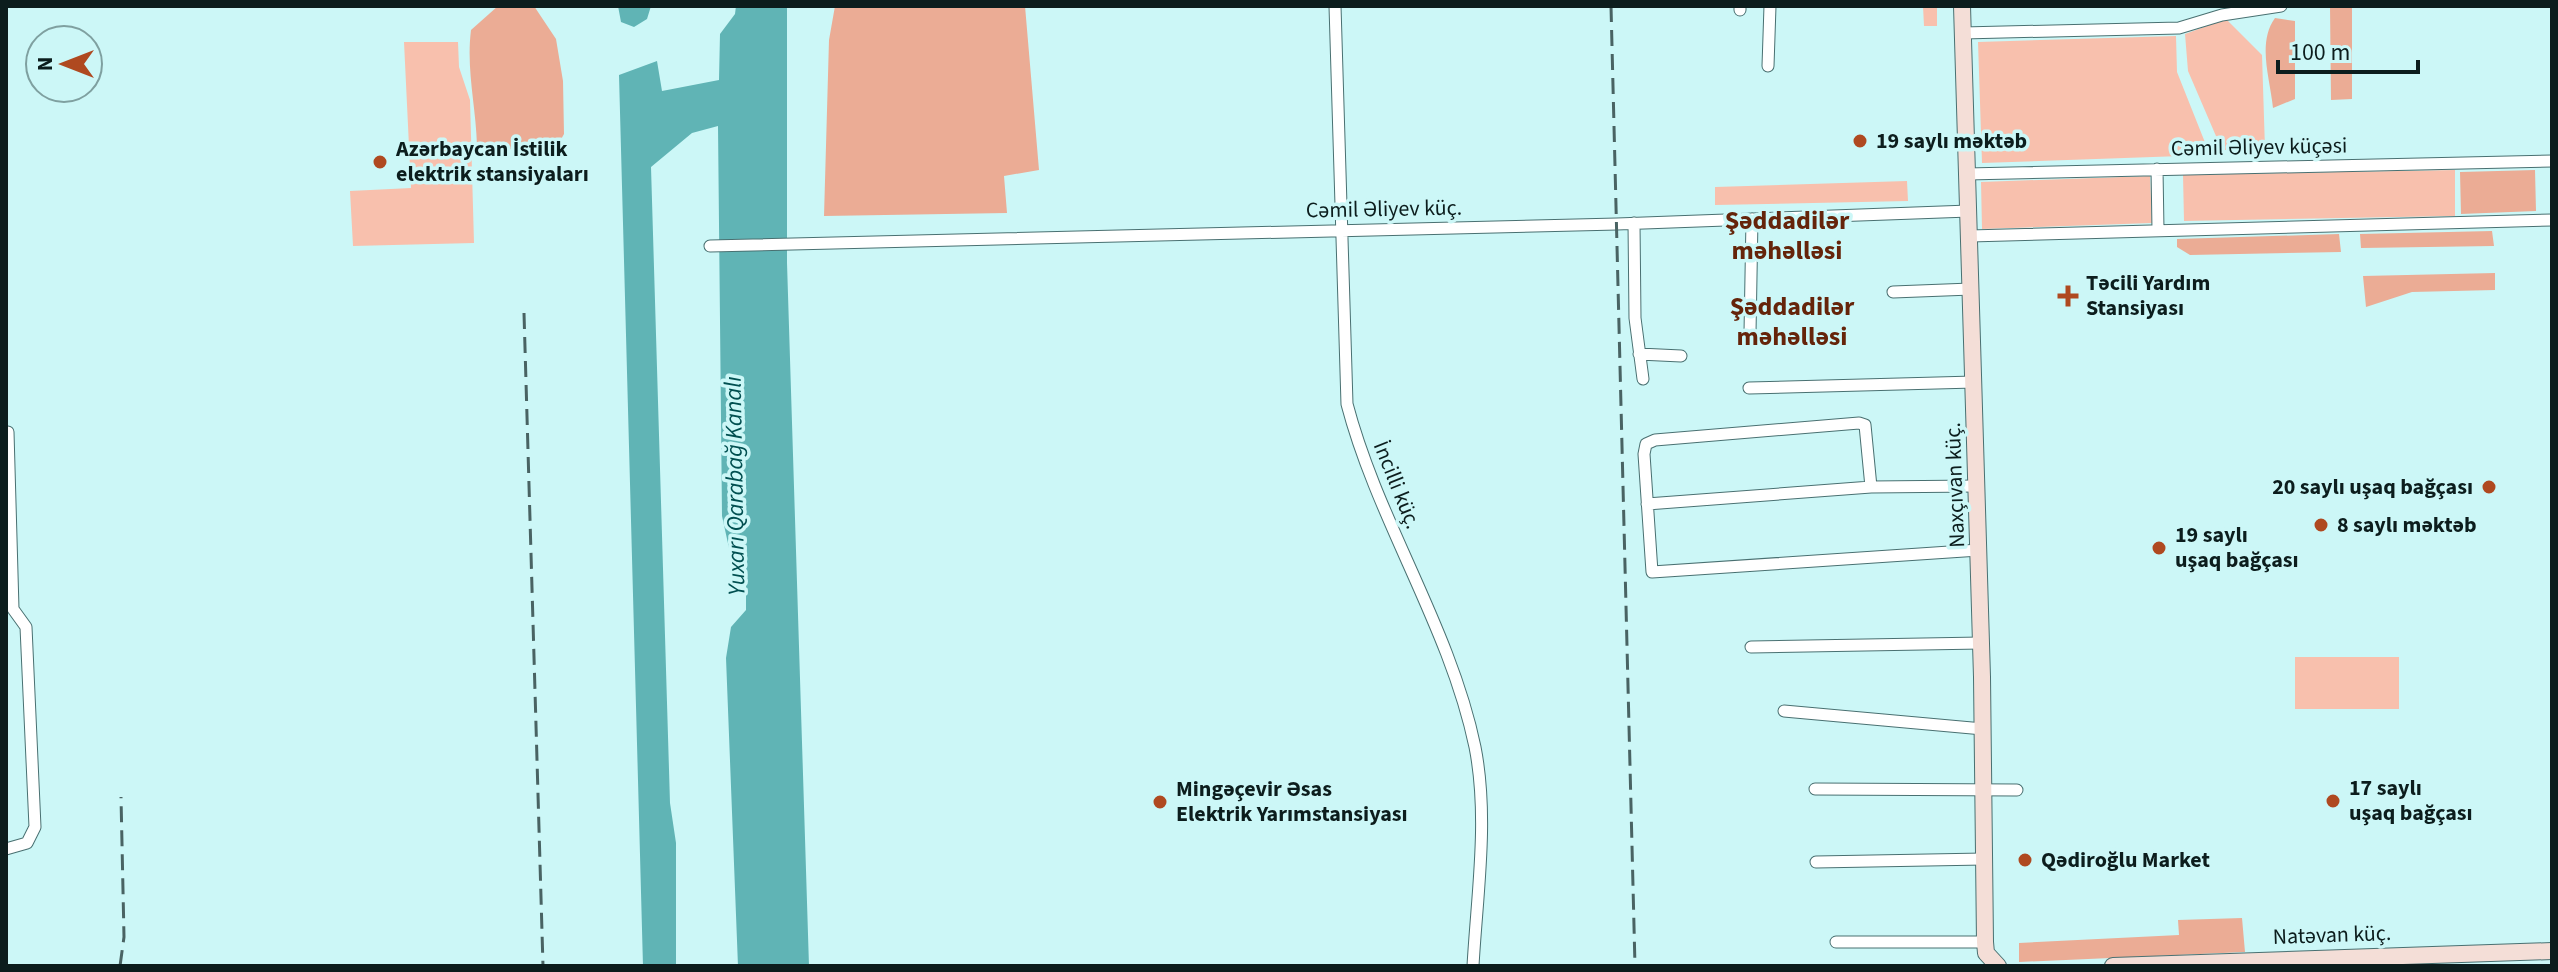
<svg xmlns="http://www.w3.org/2000/svg" width="2558" height="972" viewBox="0 0 2558 972" font-family="'Source Sans 3',sans-serif">
	<style>
		.green { fill: #f8c0ad }
		.forest { fill: #ebac95 }
		.water { fill: #60b4b5 }
		.lines { fill: none; stroke-linecap: round; stroke-linejoin: round }
		.street-casing { stroke: #497071; stroke-width: 13 }
		.secondary-casing { stroke: #497071; stroke-width: 18 }
		.street { stroke: #fff; stroke-width: 11 }
		.secondary { stroke: #f4ded7; stroke-width: 16 }
		.rail { stroke: #496363; stroke-width: 3; stroke-dasharray: 16 8; stroke-linecap: butt }
		.poi-dot { fill: #af4920; stroke: #ccf7f7; stroke-width: 3 }
		.labels { text-anchor: middle; dominant-baseline: central; stroke-width: 7; stroke-linejoin: round; paint-order: stroke }
		.poi-label { font-size: 22px; font-weight: bold; fill: #0c1d1d; stroke: #ccf7f7; text-anchor: start }
		.street-label { font-size: 22px; fill: #0c1d1d; stroke: #ccf7f7 }
		.water-label { font-size: 24px; font-style: italic; fill: #004f50; stroke: #ccf7f7 }
		.quarter-label { font-size: 26px; font-weight: bold; fill: #65240a; stroke: #ccf7f7 }
	</style>
	<rect width="100%" height="100%" fill="#ccf7f7"/>
	<path class="green" d="M 1923,6 L 1937,6 L 1937,26 L 1924,26 Z
		M 2226,19 L 2262,55 L 2265,149 L 2222,150 L 2188,71 L 2185,34 Z
		M 2176,36 L 2177,72 L 2210,155 L 1982,163 L 1978,42 Z
		M 404,42 L 458,42 L 459,67 L 470,100 L 474,243 L 353,246 L 350,191 L 411,188 Z
		M 2455,170 L 2455,216 L 2184,221 L 2183,175 Z
		M 2150,176 L 2152,223 L 1982,229 L 1981,182 Z
		M 1907,181 L 1908,201 L 1715,205 L 1715,187 Z
		M 2295,657 L 2399,657 L 2399,709 L 2295,709 Z"/>
	<path class="forest" d="M 498,6 L 534,6 L 556,39 L 563,81 L 564,134 L 555,150 L 537,152 L 477,146 C 476,106 466,70 471,30 Z
		M 835,6 L 1025,6 L 1039,170 L 1004,176 L 1007,213 L 824,216 L 829,40 Z
		M 2330,6 L 2352,6 L 2352,99 L 2331,100 Z
		M 2275,18 L 2295,21 L 2295,99 L 2273,108 C 2270,78 2257,43 2275,18 Z
		M 2535,170 L 2536,211 L 2461,214 L 2460,172 Z
		M 2492,231 L 2494,246 L 2361,248 L 2360,234 Z
		M 2339,234 L 2341,252 L 2190,255 L 2177,247 L 2177,239 Z
		M 2495,273 L 2495,290 L 2412,292 L 2366,307 L 2363,276 Z
		M 2242,918 L 2245,952 L 2019,962 L 2019,943 L 2179,935 L 2178,920 Z"/>
	<path class="water" d="M 618,6 L 651,6 L 647,19 L 634,27 L 621,22 Z
		M 736,6 L 787,6 L 787,263 L 809,966 L 738,966 L 726,658 L 731,627 L 746,610 L 746,564 L 729,548 L 722,516 L 718,126 L 692,133 L 651,167 L 670,803 L 676,843 L 676,966 L 643,966 L 619,75 L 657,61 L 662,91 L 719,80 L 720,34 L 735,14 Z"/>
	<g class="lines">
		<g class="street-casing">
			<path id="street" d="M 1335,6 L 1347,404 C 1378,522 1450,627 1475,747 C 1489,818 1477,894 1473,966
				M 1740,6 L 1740,10
				M 1963,33 L 2179,28 L 2222,15 L 2281,6
				M 1768,66 L 1770,6
				M 2157,169 L 2158,230
				M 1967,174 L 2552,161
				M 1634,223 L 1635,318 L 1643,379
				M 1970,236 L 2552,220
				M 710,246 L 1617,224 L 1969,211
				M 1893,292 L 1971,289
				M 1750,333 L 1752,219
				M 1639,354 L 1681,356
				M 1749,388 L 1974,382
				M 1871,487 L 1865,425 L 1859,423 L 1655,440 L 1646,444 L 1644,454 L 1652,572 L 1979,550
				M 1647,504 L 1871,487 L 1976,486
				M 1751,647 L 1981,643
				M 1784,711 L 1983,729
				M 1815,789 L 2017,790
				M 6,849 L 27,843 L 35,827 L 26,627 L 13,609 L 8,432
				M 1816,862 L 1984,859
				M 1836,942 L 1985,942"/>
		</g>
		<g class="secondary-casing">
			<path id="secondary" d="M 1962,6 L 1982,677 L 1985,942 L 1986,953 L 1998,966
				M 2113,966 L 2552,951"/>
		</g>
		<use href="#street" class="street"/>
		<use href="#secondary" class="secondary"/>
		<path class="rail" d="M 1611,6 L 1635,966
			M 524,313 L 543,966
			M 120,966 L 124,937 L 121,797"/>
	</g>
	<g class="poi-dot">
		<circle cx="1860" cy="141" r="8"/>
		<circle cx="380" cy="162" r="8"/>
		<path d="M2064 284h8v8h8v8h-8v8h-8v-8h-8v-8h8z"/>
		<circle cx="2489" cy="487" r="8"/>
		<circle cx="2321" cy="525" r="8"/>
		<circle cx="2159" cy="548" r="8"/>
		<circle cx="2333" cy="801" r="8"/>
		<circle cx="1160" cy="802" r="8"/>
		<circle cx="2025" cy="860" r="8"/>
	</g>
	<g class="labels">
		<g class="poi-label">
			<text x="1876" y="141">19 saylı məktəb</text>
			<text x="396" y="149">Azərbaycan İstilik<tspan x="396" dy="25">elektrik stansiyaları</tspan></text>
			<text x="2086" y="283">Təcili Yardım<tspan x="2086" dy="25">Stansiyası</tspan></text>
			<text x="2473" y="487" text-anchor="end">20 saylı uşaq bağçası</text>
			<text x="2337" y="525">8 saylı məktəb</text>
			<text x="2175" y="535">19 saylı<tspan x="2175" dy="25">uşaq bağçası</tspan></text>
			<text x="2349" y="788">17 saylı<tspan x="2349" dy="25">uşaq bağçası</tspan></text>
			<text x="1176" y="789">Mingəçevir Əsas<tspan x="1176" dy="25">Elektrik Yarımstansiyası</tspan></text>
			<text x="2041" y="860">Qədiroğlu Market</text>
		</g>
		<g class="street-label">
			<text transform="translate(2259 147) rotate(-1)">Cəmil Əliyev küçəsi</text>
			<text transform="translate(1384 209) rotate(-1)">Cəmil Əliyev küç.</text>
			<text transform="translate(1397 485) rotate(68)">İncilli küç.</text>
			<text transform="translate(1955 485) rotate(-92)">Naxçıvan küç.</text>
			<text transform="translate(2332 935) rotate(-2)">Natəvan küç.</text>
		</g>
		<g class="water-label">
			<text transform="translate(735 486) rotate(-91)">Yuxarı Qarabağ Kanalı</text>
		</g>
		<g class="quarter-label">
			<text x="1787" y="220">Şəddadilər<tspan x="1787" dy="30">məhəlləsi</tspan></text>
			<text x="1792" y="306">Şəddadilər<tspan x="1792" dy="30">məhəlləsi</tspan></text>
		</g>
	</g>
	<rect width="2558" height="972" fill="none" stroke="#0c1d1d" stroke-width="16"/>
	<g transform="translate(64 64) rotate(270)"><circle r="38" fill="#ccf7f7" stroke="#7fa0a0" stroke-width="2"/>
	<path d="M0-6L14 30L0 20L-14 30Z" fill="#af4920"/>
	<text y="-12" font-size="22" font-weight="bold" text-anchor="middle" fill="#0c1d1d">N</text>
	</g>
	<path d="M2278 60v12h140v-12" fill="none" stroke="#0c1d1d" stroke-width="4"/>
	<text x="2290" y="60" font-size="24" fill="#0c1d1d" stroke="#ccf7f7" stroke-width="6" paint-order="stroke">100 m</text>
</svg>
